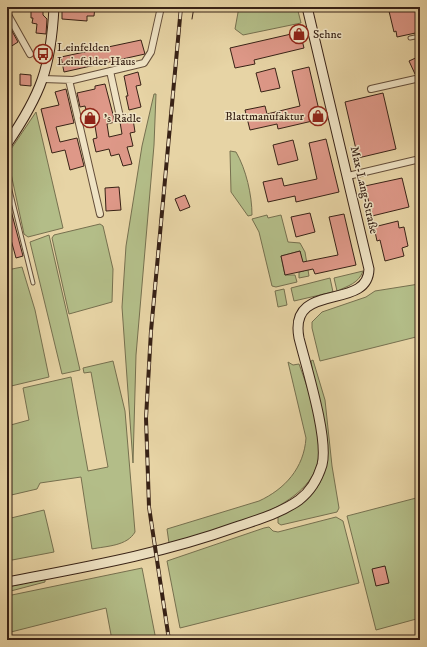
<svg xmlns="http://www.w3.org/2000/svg" width="427" height="647" viewBox="0 0 427 647" font-family="'IM FELL DW Pica',serif">
	<style>
		.green { fill: #b3bd88; stroke: #76704f }
		.building { fill: #de9888; stroke: #382216 }
		.lines { fill: none; stroke-linecap: round; stroke-linejoin: round }
		.lane-casing { stroke: #644e3a; stroke-width: 5 }
		.street-casing { stroke: #644e3a; stroke-width: 8 }
		.secondary-casing { stroke: #382216; stroke-width: 11 }
		.lane { stroke: #efe3c4; stroke-width: 3 }
		.street { stroke: #efe3c4; stroke-width: 6 }
		.secondary { stroke: #efe3c4; stroke-width: 9 }
		.tram { stroke: #382216; stroke-width: 1 }
		.rail-casing { stroke: #382216; stroke-width: 4 }
		.rail { stroke: #efe3c4; stroke-width: 2.5; stroke-dasharray: 8; stroke-linecap: butt }
		.labels { text-anchor: middle; dominant-baseline: central; stroke-width: 3; stroke-linejoin: round; paint-order: stroke }
		.poi-label { font-size: 12px; fill: #382216; stroke: #efe3c4; text-anchor: start }
		.street-label { font-size: 12px; fill: #382216; stroke: #efe3c4 }
	</style>
	<rect width="100%" height="100%" fill="#e7d4a5"/>
	<filter id="stains"><feTurbulence type="fractalNoise" baseFrequency=".005" numOctaves="4"/><feColorMatrix values="0 0 0 0 .2 0 0 0 0 .09 0 0 0 0 .02 0 0 0 .5 -.17"/></filter>
	<radialGradient id="worn" r=".72"><stop offset=".6" stop-color="#630" stop-opacity="0"/><stop offset="1" stop-color="#630" stop-opacity=".3"/></radialGradient>
	<path class="green" d="M 239,7 L 297,7 L 301,23 L 243,35 L 235,29 Z
		M 156,94 L 154,145 L 136,355 L 133,463 L 122,307 L 126,246 L 142,146 L 154,94 Z
		M 36,112 L 63,228 L 28,237 L 24,234 L 7,155 Z
		M 230,151 L 236,152 C 246,169 252,195 252,215 L 248,216 L 231,192 Z
		M 267,215 L 268,218 L 281,215 L 288,242 L 300,243 L 305,252 L 309,276 L 299,278 L 299,272 L 304,271 L 300,251 L 281,256 L 285,275 L 295,275 L 297,282 L 276,287 L 272,286 L 259,232 L 252,219 Z
		M 100,224 L 103,226 L 113,269 L 112,302 L 69,314 L 52,238 L 54,235 Z
		M 49,235 L 80,370 L 62,374 L 30,242 Z
		M 22,267 L 35,310 L 49,377 L 7,387 L 7,270 Z
		M 420,269 L 420,336 L 320,361 L 312,328 L 312,322 L 322,312 L 366,297 L 375,291 L 419,284 L 417,270 Z
		M 363,271 C 359,283 348,286 337,291 L 334,278 Z
		M 330,278 L 333,292 L 294,301 L 291,288 Z
		M 284,289 L 287,305 L 278,307 L 275,291 Z
		M 313,360 L 325,400 L 332,466 L 339,508 L 337,512 L 281,525 L 278,523 L 278,516 C 288,511 299,506 307,499 C 336,473 326,436 319,403 C 316,389 313,375 311,361 Z
		M 113,361 L 125,411 L 135,532 C 127,546 107,546 92,549 L 81,477 L 40,483 L 37,489 L 7,496 L 7,426 L 29,420 L 23,388 L 71,377 L 88,471 L 108,467 L 91,372 L 84,373 L 83,368 Z
		M 288,362 L 293,365 L 299,364 C 309,391 325,437 317,465 C 303,513 212,531 169,543 L 167,529 L 259,501 C 285,489 304,468 306,438 Z
		M 420,497 L 420,618 L 376,630 L 347,516 Z
		M 44,510 L 54,552 L 7,561 L 7,519 Z
		M 336,517 L 343,521 L 359,583 L 180,628 L 167,561 L 264,528 L 269,527 L 273,531 L 278,532 Z
		M 142,568 L 156,640 L 112,640 L 106,608 L 7,633 L 7,596 Z
		M 45,579 L 45,582 L 7,592 L 7,587 Z"/>
	<path class="building" d="M 31,7 L 43,7 L 43,15 L 47,19 L 46,34 L 36,33 L 37,24 L 32,23 L 33,18 L 31,18 Z
		M 62,7 L 95,7 L 94,16 L 87,16 L 87,21 L 62,19 Z
		M 388,7 L 420,7 L 420,32 L 397,37 L 396,31 L 394,32 Z
		M 7,22 L 18,42 L 7,49 Z
		M 300,32 L 304,48 L 254,60 L 255,64 L 235,68 L 230,48 Z
		M 141,40 L 145,54 L 64,72 L 61,57 Z
		M 420,56 L 420,72 L 415,74 L 409,61 Z
		M 309,67 L 321,119 L 278,129 L 277,124 L 250,130 L 245,110 L 265,106 L 267,114 L 300,106 L 292,71 Z
		M 275,68 L 280,88 L 261,92 L 256,73 Z
		M 138,72 L 141,85 L 136,86 L 141,107 L 129,110 L 126,96 L 128,96 L 124,76 Z
		M 20,74 L 31,75 L 31,86 L 20,85 Z
		M 105,84 L 115,122 L 107,124 L 109,137 L 122,134 L 120,122 L 133,119 L 135,132 L 130,133 L 133,146 L 127,147 L 132,164 L 123,166 L 119,154 L 111,156 L 109,149 L 96,152 L 93,139 L 97,138 L 95,126 L 90,127 L 85,106 L 80,107 L 77,93 L 95,89 L 95,86 Z
		M 66,89 L 74,123 L 56,127 L 60,142 L 77,138 L 84,166 L 70,170 L 65,150 L 52,153 L 41,109 L 59,105 L 55,92 Z
		M 383,93 L 396,149 L 358,158 L 345,102 Z
		M 326,139 L 339,192 L 296,202 L 295,196 L 268,202 L 263,182 L 282,178 L 284,186 L 317,179 L 309,143 Z
		M 293,140 L 298,160 L 278,165 L 273,145 Z
		M 402,178 L 409,207 L 372,216 L 365,186 Z
		M 119,187 L 121,210 L 106,211 L 105,188 Z
		M 185,195 L 190,207 L 180,211 L 175,199 Z
		M 9,203 L 23,256 L 16,258 L 7,225 L 7,204 Z
		M 310,213 L 315,232 L 296,237 L 291,217 Z
		M 344,214 L 356,265 L 315,274 L 313,269 L 285,275 L 281,256 L 300,251 L 303,262 L 338,255 L 329,217 Z
		M 398,221 L 399,228 L 404,227 L 408,246 L 402,248 L 404,256 L 385,261 L 380,240 L 377,241 L 374,227 Z
		M 385,566 L 389,583 L 376,586 L 372,569 Z"/>
	<g class="lines">
		<g class="lane-casing">
			<path id="lane" d="M 410,38 L 420,36
				M 7,178 L 33,283"/>
		</g>
		<g class="street-casing">
			<path id="street" d="M 7,13 L 30,54
				M 110,71 L 120,117
				M 43,79 L 73,80 L 144,63 L 151,52 L 161,7
				M 69,80 L 100,214
				M 371,89 L 420,78
				M 348,176 L 420,159"/>
		</g>
		<g class="secondary-casing">
			<path id="secondary" d="M 7,144 C 41,94 51,68 54,7
				M 7,582 C 85,567 161,554 236,527 C 257,520 281,513 299,500 C 311,491 318,478 322,465 C 329,439 306,366 299,338 C 288,280 368,312 369,269 L 307,7"/>
		</g>
		<use href="#lane" class="lane"/>
		<use href="#street" class="street"/>
		<use href="#secondary" class="secondary"/>
		<path class="tram" d="M 192,19 L 194,7"/>
		<g class="rail-casing">
			<path id="rail" d="M 169,640 L 149,507 L 146,418 L 151,331 L 181,7"/>
		</g>
		<use href="#rail" class="rail"/>
	</g>
	<defs>
		<g id="shop-ring" transform="scale(1)"><circle r="9.5" fill="#efe3c4" stroke="#8f2418" stroke-width="1.5"/><path d="M-5-2.5h2.3a2.7 3.5 0 0 1 5.4 0H5L5.5 6h-11ZM-1.5-2.5h3a1.5 2.3 0 0 0-3 0Z" fill="#8f2418"/></g>
		<g id="bus-ring" transform="scale(1)"><circle r="9.5" fill="#efe3c4" stroke="#8f2418" stroke-width="1.5"/><path d="M-5-6H5V4H4V6H2V4H-2V6H-4V4H-5ZM-3.5-4V0h7V-4ZM-3.5 1.2v1.5H-2V1.2ZM2 1.2v1.5H3.5V1.2Z" fill="#8f2418"/></g>
	</defs>
	<g fill-rule="evenodd">
		<use href="#shop-ring" x="299" y="34"/>
		<use href="#bus-ring" x="43" y="54"/>
		<use href="#shop-ring" x="318" y="116"/>
		<use href="#shop-ring" x="90" y="118"/>
	</g>
	<g class="labels">
		<g class="poi-label">
			<text x="313" y="34">Sehne</text>
			<text x="57" y="47">Leinfelden<tspan x="57" dy="14">Leinfelder Haus</tspan></text>
			<text x="304" y="116" text-anchor="end">Blattmanufaktur</text>
			<text x="104" y="118">'s Rädle</text>
		</g>
		<g class="street-label">
			<text transform="translate(364 190) rotate(77)">Max-Lang-Straße</text>
		</g>
	</g>
	<rect width="427" height="647" fill="none" stroke="#e7d4a5" stroke-width="24"/>
	<rect x="8" y="8" width="411" height="631" fill="none" stroke="#382216" stroke-width="2"/>
	<rect x="12" y="12" width="403" height="623" fill="none" stroke="#382216"/>
	<rect width="100%" height="100%" filter="url(#stains)"/>
	<rect width="100%" height="100%" fill="url(#worn)"/>
</svg>
